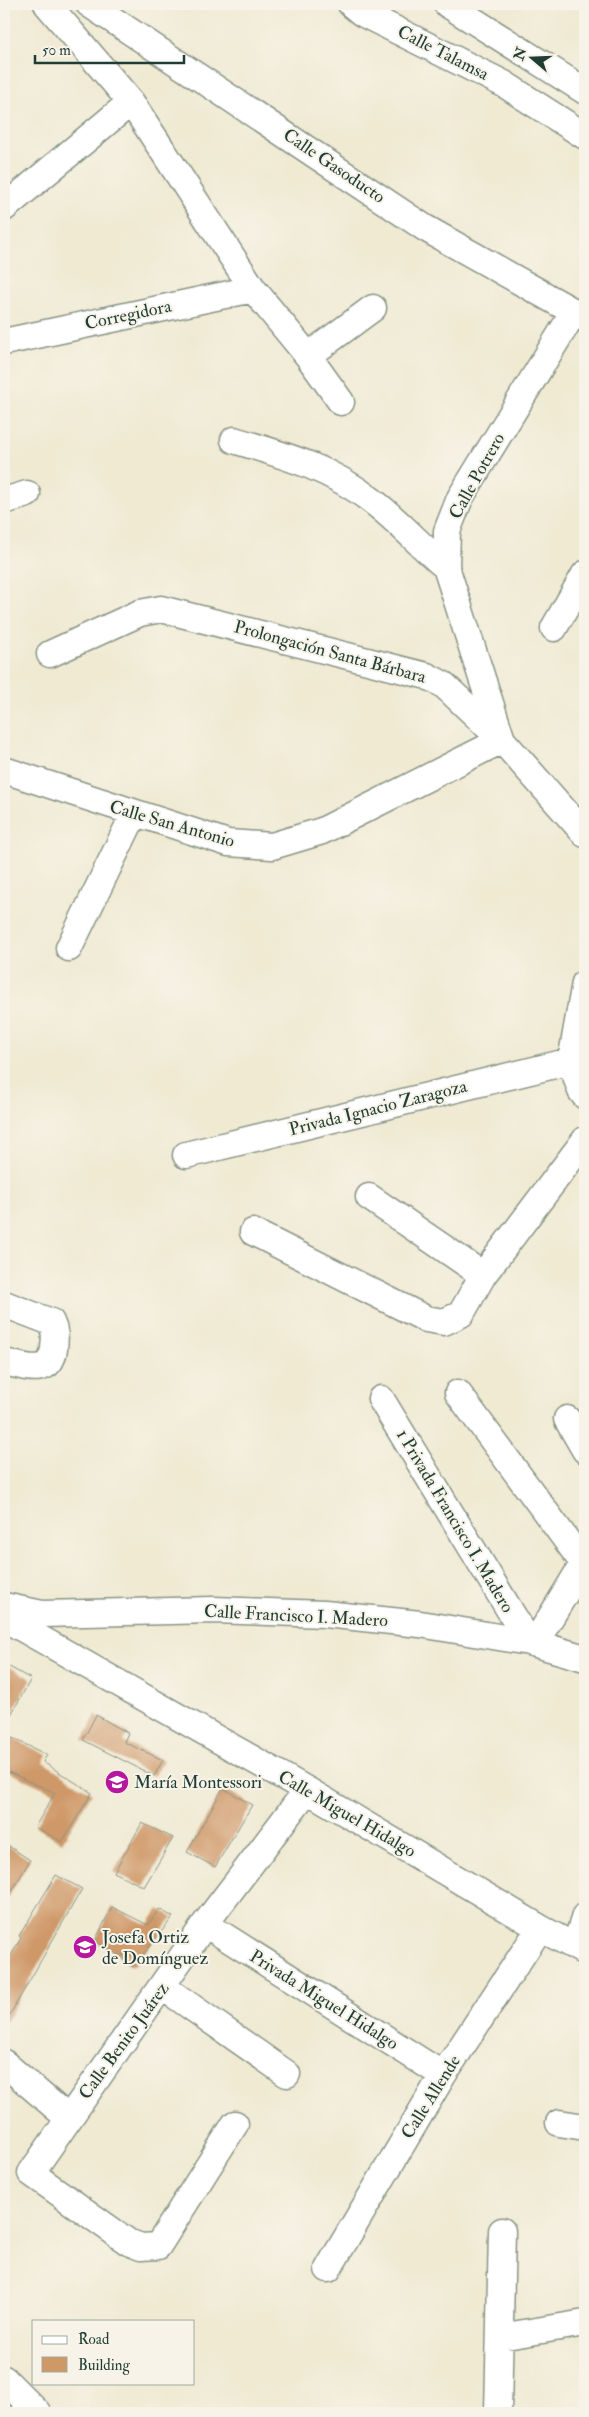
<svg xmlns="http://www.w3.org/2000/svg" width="589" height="2417" viewBox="0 0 589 2417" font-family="'IM FELL Double Pica',serif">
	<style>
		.building { fill: #cf9867 }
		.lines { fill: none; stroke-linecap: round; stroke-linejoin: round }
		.minor-casing { stroke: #889484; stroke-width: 29 }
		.minor { stroke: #fff; stroke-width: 26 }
		.labels { text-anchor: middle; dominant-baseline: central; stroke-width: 4; stroke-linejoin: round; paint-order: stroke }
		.street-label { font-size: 18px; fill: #1f3d34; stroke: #f7f3e8 }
		.poi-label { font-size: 18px; fill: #1f3d34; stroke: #f7f3e8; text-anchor: start }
	</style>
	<rect width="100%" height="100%" fill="#f7f3e8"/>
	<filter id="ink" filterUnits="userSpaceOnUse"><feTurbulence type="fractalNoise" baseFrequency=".02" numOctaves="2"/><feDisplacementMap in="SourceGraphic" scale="10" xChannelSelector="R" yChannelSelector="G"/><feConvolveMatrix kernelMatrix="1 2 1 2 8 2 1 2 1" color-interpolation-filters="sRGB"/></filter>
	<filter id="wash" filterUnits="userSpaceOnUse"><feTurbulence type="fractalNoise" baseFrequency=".0096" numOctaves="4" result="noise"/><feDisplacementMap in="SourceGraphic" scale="20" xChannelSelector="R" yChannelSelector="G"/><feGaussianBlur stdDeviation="1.12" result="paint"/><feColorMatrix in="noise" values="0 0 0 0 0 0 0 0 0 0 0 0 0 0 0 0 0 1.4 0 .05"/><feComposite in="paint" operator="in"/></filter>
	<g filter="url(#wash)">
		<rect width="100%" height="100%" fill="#f0ead3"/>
		<g id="blocks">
			<path class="building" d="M 4,1664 L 31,1679 L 4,1727 Z
				M 96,1715 L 128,1733 L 124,1742 L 163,1760 L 154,1776 L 83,1740 Z
				M 4,1734 L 47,1755 L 43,1762 L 92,1793 L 62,1842 L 35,1827 L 55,1793 L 4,1770 Z
				M 223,1788 L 252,1805 L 215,1867 L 187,1852 Z
				M 142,1823 L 173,1838 L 144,1887 L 114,1872 Z
				M 4,1843 L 30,1860 L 4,1905 Z
				M 56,1875 L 82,1889 L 4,2025 L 4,1968 L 21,1938 L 19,1936 Z
				M 112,1907 L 148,1925 L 159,1909 L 173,1917 L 133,1967 L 123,1960 L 127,1954 L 124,1952 L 122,1957 L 95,1941 Z"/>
		</g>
	</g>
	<g filter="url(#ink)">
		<use href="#blocks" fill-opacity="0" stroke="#889484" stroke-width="1"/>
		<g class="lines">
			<g class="minor-casing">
				<path id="minor" d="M 47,4 L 131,102 L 253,289 L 308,356 L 341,402
					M 89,4 L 425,228 L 585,318
					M 351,4 L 362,13 L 504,84 L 585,136
					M 447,4 L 585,91
					M 4,208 L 131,102
					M 4,342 L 253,289
					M 308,356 L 373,308
					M 234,440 C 283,455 330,468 371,500 C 398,520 420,546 446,567
					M 4,501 L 27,494
					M 554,628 L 585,574
					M 50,654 L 140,613 L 161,609 L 427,676 L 444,685 L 502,740 L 585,834
					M 4,770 L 228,843 L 272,846 L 322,831 L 502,740 L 446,567 L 447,531 L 460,498 L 574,312
					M 69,948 L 134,814
					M 585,983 L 571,1061 L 581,1091 L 585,1096
					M 186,1155 L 571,1061
					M 369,1197 L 483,1275
					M 253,1232 L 426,1319 L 444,1322 L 461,1314 L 483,1275 L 585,1140
					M 4,1304 L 51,1322 C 56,1332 55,1338 54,1349 C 50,1378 24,1366 4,1362
					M 458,1393 L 584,1564
					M 381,1399 L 529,1642
					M 567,1419 L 585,1450
					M 4,1606 L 42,1614 L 214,1610 L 325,1614 L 420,1624 L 529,1642 L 585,1658
					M 4,1618 L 307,1790 L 540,1928 L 585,1952
					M 535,1643 L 585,1561
					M 205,1924 L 443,2075
					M 575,1946 L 585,1916
					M 163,1987 L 287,2074
					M 4,2063 L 68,2118
					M 559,2123 L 585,2127
					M 235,2124 L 158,2246 L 141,2247 L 128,2242 L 31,2173 L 205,1924 L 307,1790
					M 328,2269 L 443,2075 L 540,1928
					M 500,2337 L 585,2323
					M 4,2379 L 38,2413
					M 498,2413 L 502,2231"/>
			</g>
			<use href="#minor" class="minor"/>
		</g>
	</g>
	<defs>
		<g id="school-disc" transform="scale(1.25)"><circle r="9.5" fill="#b5179e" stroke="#f7f3e8"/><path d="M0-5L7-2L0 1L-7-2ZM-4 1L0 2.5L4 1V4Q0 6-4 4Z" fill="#fff"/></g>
	</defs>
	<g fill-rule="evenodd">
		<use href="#school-disc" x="117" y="1782"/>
		<use href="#school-disc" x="85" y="1947"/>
	</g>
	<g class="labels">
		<g class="street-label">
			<text transform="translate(443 53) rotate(27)">Calle Talamsa</text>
			<text transform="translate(334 166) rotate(34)">Calle Gasoducto</text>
			<text transform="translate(128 315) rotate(-12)">Corregidora</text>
			<text transform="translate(477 476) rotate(-61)">Calle Potrero</text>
			<text transform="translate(330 652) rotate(15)">Prolongación Santa Bárbara</text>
			<text transform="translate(172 824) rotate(16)">Calle San Antonio</text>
			<text transform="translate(378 1108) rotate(-14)">Privada Ignacio Zaragoza</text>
			<text transform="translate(455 1521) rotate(59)">1 Privada Francisco I. Madero</text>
			<text transform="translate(296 1616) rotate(3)">Calle Francisco I. Madero</text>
			<text transform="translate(347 1814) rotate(30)">Calle Miguel Hidalgo</text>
			<text transform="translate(324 2000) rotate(32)">Privada Miguel Hidalgo</text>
			<text transform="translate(124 2041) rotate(-54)">Calle Benito Juárez</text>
			<text transform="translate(431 2097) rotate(-58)">Calle Allende</text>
		</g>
		<g class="poi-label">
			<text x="134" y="1782">María Montessori</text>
			<text x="102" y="1937">Josefa Ortiz<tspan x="102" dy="21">de Domínguez</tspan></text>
		</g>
	</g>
	<rect width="589" height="2417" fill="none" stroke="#f7f3e8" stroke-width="20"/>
	<rect x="32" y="2320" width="162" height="65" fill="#f7f3e8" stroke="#a1aaa0"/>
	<rect x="42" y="2336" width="25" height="8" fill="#ffffff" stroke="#a1aaa0"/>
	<text x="78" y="2344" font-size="15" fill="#1f3d34">Road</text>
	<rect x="42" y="2357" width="25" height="15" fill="#cf9867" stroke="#a1aaa0"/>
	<text x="78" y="2370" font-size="15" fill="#1f3d34">Building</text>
	<g transform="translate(532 58) rotate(289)" stroke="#f7f3e8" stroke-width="4" paint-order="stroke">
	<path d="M0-4L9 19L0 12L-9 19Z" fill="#1f3d34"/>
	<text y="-8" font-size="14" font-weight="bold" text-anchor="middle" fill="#1f3d34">N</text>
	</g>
	<path d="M35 55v8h149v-8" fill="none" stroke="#1f3d34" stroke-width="2.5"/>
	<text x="42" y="55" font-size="15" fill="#1f3d34" stroke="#f7f3e8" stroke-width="4" paint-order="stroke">50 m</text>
</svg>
